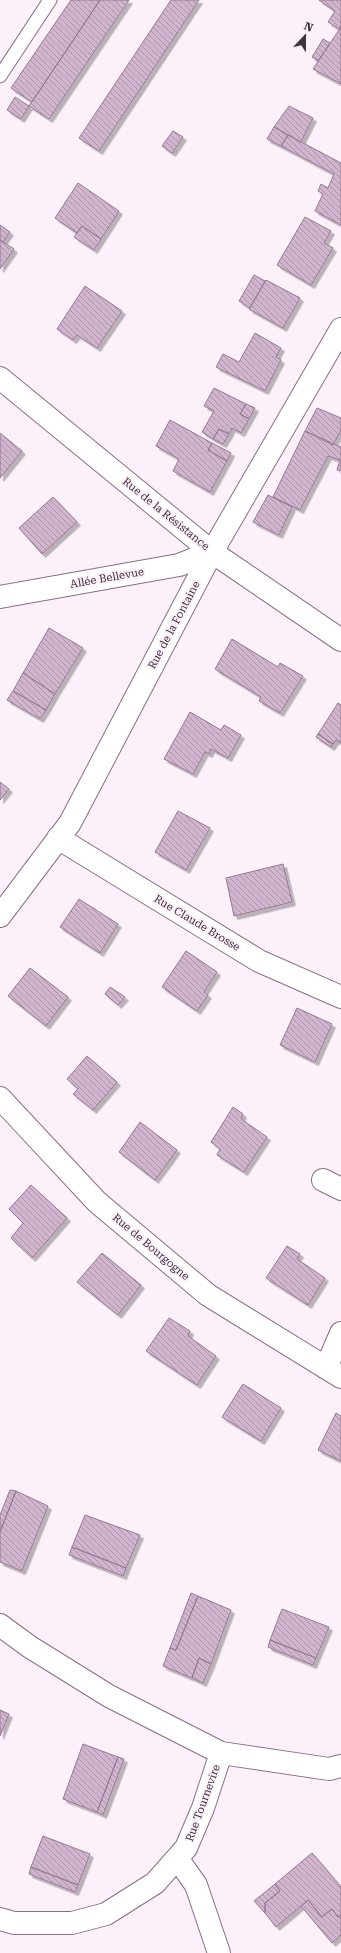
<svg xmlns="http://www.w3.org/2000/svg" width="341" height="1953" viewBox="0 0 341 1953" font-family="'Roboto Serif',serif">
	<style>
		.building { fill: url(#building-back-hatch); stroke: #937991; filter: url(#shadow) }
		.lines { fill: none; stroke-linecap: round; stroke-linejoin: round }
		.service-casing { stroke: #886f86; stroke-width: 15 }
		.minor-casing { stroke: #886f86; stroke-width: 24 }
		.service { stroke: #fff; stroke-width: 13 }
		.minor { stroke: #fff; stroke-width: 22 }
		.labels { text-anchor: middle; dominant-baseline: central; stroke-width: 4; stroke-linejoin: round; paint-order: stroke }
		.street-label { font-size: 11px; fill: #3d323d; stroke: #fcf0fb }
	</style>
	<defs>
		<pattern id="building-back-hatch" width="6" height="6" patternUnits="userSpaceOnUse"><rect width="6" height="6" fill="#d1b5ce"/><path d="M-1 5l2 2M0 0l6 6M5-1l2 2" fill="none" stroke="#ab94a8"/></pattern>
		<filter id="shadow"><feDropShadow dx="3.5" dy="3.5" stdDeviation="0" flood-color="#0004"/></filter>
	</defs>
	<rect width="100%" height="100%" fill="#fcf0fb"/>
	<path class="building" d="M 71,0 L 100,0 L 32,102 L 11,88 Z
		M 100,0 L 129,0 L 49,119 L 29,106 Z
		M 171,0 L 199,0 L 99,151 L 79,138 Z
		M 319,0 L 341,0 L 341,26 L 339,29 L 328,22 L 335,11 Z
		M 341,27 L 341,84 L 313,69 Z
		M 323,39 L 330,43 L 318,61 L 312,57 Z
		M 15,97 L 29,106 L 21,119 L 7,110 Z
		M 289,106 L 313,118 L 301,142 L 274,127 Z
		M 274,127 L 288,135 L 281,146 L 267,139 Z
		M 173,131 L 183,137 L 172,153 L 162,146 Z
		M 288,135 L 341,163 L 341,225 L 315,211 L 323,194 L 318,191 L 321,184 L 328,188 L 334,174 L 281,146 Z
		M 78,183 L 119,211 L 101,239 L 82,226 L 77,233 L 55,218 Z
		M 305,217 L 331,231 L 324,243 L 333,248 L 311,285 L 277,265 Z
		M 0,225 L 10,232 L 3,242 L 0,240 Z
		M 82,226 L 101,239 L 94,250 L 74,237 Z
		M 0,240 L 14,249 L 0,269 Z
		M 254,275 L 265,281 L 250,308 L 239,301 Z
		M 266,280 L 300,298 L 283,328 L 249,309 Z
		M 85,286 L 122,311 L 97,348 L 77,335 L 73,340 L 57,329 Z
		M 255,333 L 281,348 L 276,357 L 281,360 L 265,391 L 216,367 L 223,354 L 239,362 Z
		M 214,388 L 246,404 L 240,414 L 249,419 L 241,433 L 232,428 L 229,434 L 219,429 L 213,439 L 202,432 L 214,411 L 204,406 Z
		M 246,404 L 255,408 L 249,419 L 240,414 Z
		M 317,408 L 341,418 L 341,430 L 333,445 L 305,431 Z
		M 170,420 L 212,443 L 208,450 L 227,461 L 210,492 L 173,471 L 179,459 L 156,446 Z
		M 219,429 L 229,434 L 223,444 L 213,439 Z
		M 305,431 L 341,447 L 341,471 L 337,470 L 340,460 L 328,456 L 300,510 L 273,497 Z
		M 0,433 L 22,451 L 0,478 Z
		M 212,443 L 231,453 L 227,461 L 208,450 Z
		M 268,495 L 292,507 L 279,535 L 253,522 Z
		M 53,497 L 77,522 L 42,554 L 19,528 Z
		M 49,628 L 83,648 L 55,694 L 23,673 Z
		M 232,639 L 278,667 L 280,663 L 303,676 L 280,713 L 259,701 L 261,697 L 215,669 Z
		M 23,673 L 55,694 L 46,710 L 13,691 Z
		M 13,691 L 46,710 L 40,719 L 7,700 Z
		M 338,703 L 341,705 L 341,743 L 336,740 L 333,744 L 318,734 Z
		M 190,712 L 221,730 L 224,725 L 241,735 L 228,758 L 211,749 L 209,754 L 205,752 L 193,774 L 164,759 Z
		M 318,734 L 333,744 L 331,747 L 316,737 Z
		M 0,782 L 9,789 L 0,800 Z
		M 178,811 L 210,828 L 186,870 L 155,852 Z
		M 283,864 L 292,902 L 234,916 L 226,878 Z
		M 79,899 L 118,924 L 100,953 L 60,927 Z
		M 186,951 L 217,972 L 204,992 L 208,995 L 197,1011 L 162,987 Z
		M 30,968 L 68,997 L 46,1026 L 8,996 Z
		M 110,987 L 125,997 L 118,1005 L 105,994 Z
		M 297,1008 L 332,1024 L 315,1062 L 280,1045 Z
		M 87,1056 L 117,1082 L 93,1110 L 73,1094 L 78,1089 L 67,1079 Z
		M 233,1107 L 243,1114 L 241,1119 L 267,1137 L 244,1172 L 217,1155 L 220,1149 L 211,1142 Z
		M 140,1122 L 177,1150 L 155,1180 L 119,1152 Z
		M 31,1185 L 67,1218 L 32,1258 L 11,1238 L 23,1223 L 9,1209 Z
		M 287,1246 L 300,1254 L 297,1259 L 325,1278 L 308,1305 L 266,1278 Z
		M 102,1253 L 141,1285 L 118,1315 L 77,1282 Z
		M 169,1318 L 190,1331 L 188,1336 L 216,1356 L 197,1385 L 146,1351 Z
		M 243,1384 L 281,1408 L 261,1441 L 222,1417 Z
		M 336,1413 L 341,1416 L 341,1461 L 318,1450 Z
		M 10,1490 L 16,1491 L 0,1532 L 0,1515 Z
		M 16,1491 L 48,1506 L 22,1571 L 0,1562 L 0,1532 Z
		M 85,1515 L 140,1535 L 126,1568 L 72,1547 Z
		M 72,1547 L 126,1568 L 123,1576 L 69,1555 Z
		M 191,1593 L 198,1596 L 176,1650 L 170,1648 Z
		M 198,1596 L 231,1610 L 211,1664 L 199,1658 L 192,1678 L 163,1666 L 170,1648 L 176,1650 Z
		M 282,1609 L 329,1627 L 316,1658 L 270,1640 Z
		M 270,1640 L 316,1658 L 313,1665 L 268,1647 Z
		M 199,1658 L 211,1664 L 203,1683 L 192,1678 Z
		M 0,1710 L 9,1714 L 0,1736 Z
		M 83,1744 L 118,1757 L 97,1812 L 63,1799 Z
		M 118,1757 L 124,1759 L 103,1815 L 97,1812 Z
		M 43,1836 L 90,1854 L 78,1885 L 31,1867 Z
		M 312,1853 L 341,1887 L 341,1915 L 338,1917 L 332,1909 L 322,1917 L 308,1900 L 276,1927 L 265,1913 L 265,1903 L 280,1891 L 275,1884 Z
		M 31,1867 L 78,1885 L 75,1892 L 29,1874 Z
		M 275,1884 L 280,1891 L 265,1903 L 265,1913 L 254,1901 Z
		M 308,1900 L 322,1917 L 332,1909 L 338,1917 L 341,1915 L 341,1935 L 332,1943 L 301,1906 Z"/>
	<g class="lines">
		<g class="service-casing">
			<path id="service" d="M 0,76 L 50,0"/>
		</g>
		<g class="minor-casing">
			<path id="minor" d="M 0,378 L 212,552 L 341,640
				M 0,597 L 179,565 L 212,552
				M 58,838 L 259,961 L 341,997
				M 0,916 L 70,823 L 212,552 L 341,329
				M 0,1098 L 97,1202 L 208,1295 L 341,1377
				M 323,1180 L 341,1189
				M 326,1368 L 341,1333
				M 0,1625 L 30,1647 L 109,1696 L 221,1753 L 203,1808 L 186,1848 L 155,1883 L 106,1914 L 72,1923 L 14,1923 L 0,1919
				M 221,1753 L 329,1769 L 341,1766
				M 177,1858 L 196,1885 L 219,1953"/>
		</g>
		<use href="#service" class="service"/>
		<use href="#minor" class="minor"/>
	</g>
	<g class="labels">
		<g class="street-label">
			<text transform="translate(166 514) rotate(39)">Rue de la Résistance</text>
			<text transform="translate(107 578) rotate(-10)">Allée Bellevue</text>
			<text transform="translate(174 625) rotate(-62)">Rue de la Fontaine</text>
			<text transform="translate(197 923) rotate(31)">Rue Claude Brosse</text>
			<text transform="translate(151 1247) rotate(40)">Rue de Bourgogne</text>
			<text transform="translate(203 1803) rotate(-70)">Rue Tournevire</text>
		</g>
	</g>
	<g transform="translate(305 36) rotate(22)" stroke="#fcf0fb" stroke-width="3" paint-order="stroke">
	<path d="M0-3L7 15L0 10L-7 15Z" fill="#3d323d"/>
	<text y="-6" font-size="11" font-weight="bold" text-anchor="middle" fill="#3d323d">N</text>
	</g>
</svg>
